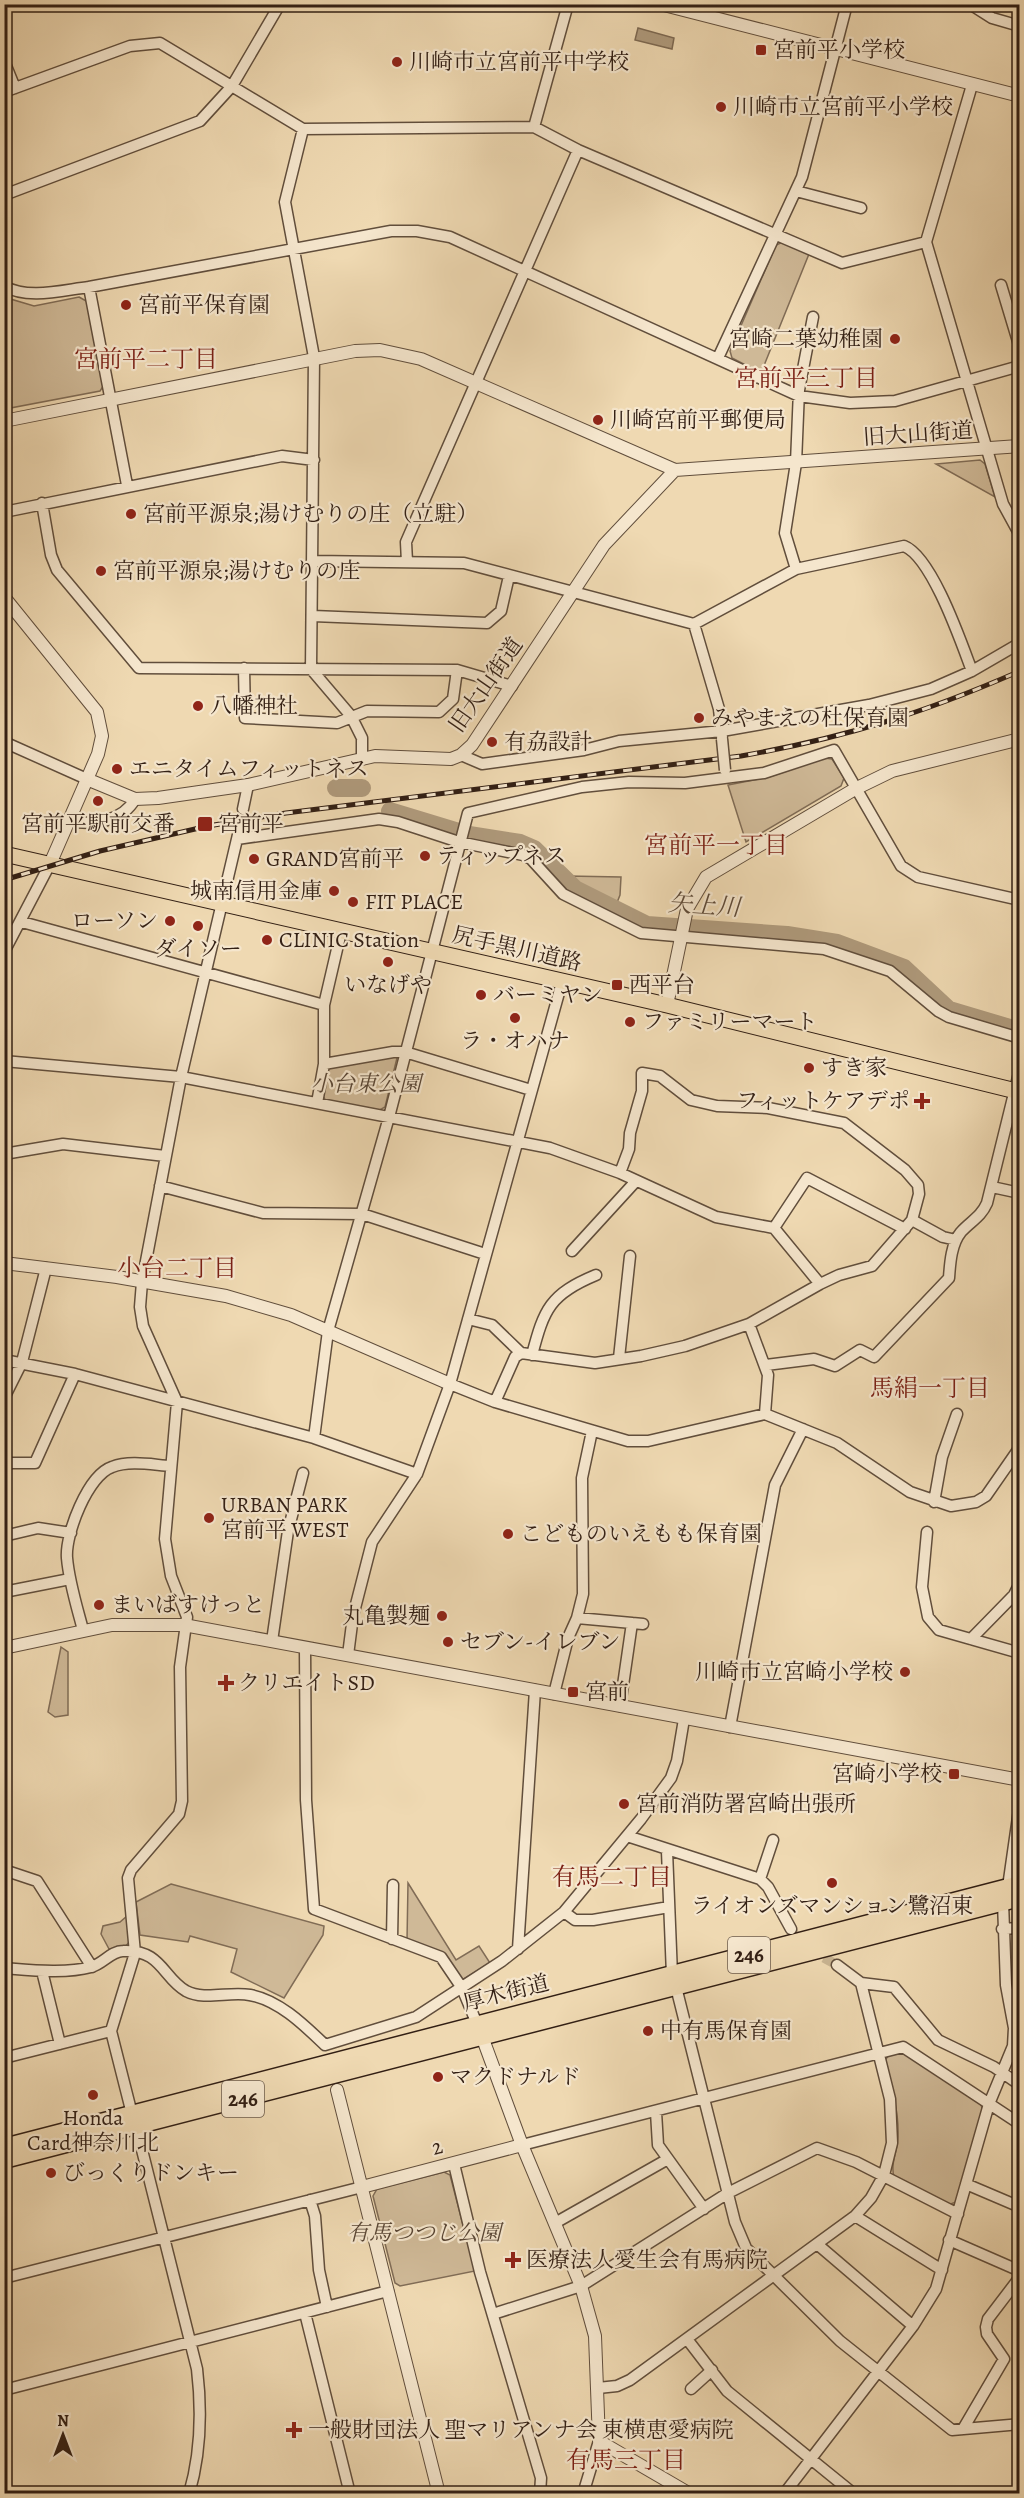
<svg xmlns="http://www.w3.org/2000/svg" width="1024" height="2498" viewBox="0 0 1024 2498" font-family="Alegreya,'Noto Serif JP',serif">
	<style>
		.green { fill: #cfb997; stroke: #806c56; stroke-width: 1.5 }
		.water { fill: #af9a7c; stroke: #7d6952; stroke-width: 1.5 }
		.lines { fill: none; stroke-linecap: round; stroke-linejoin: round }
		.river { stroke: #af9a7c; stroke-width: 18 }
		.minor-tunnel { stroke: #c9b492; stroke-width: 10; stroke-dasharray: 10 5; stroke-linecap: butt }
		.minor-casing { stroke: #614e3c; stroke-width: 13 }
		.tertiary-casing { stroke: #614e3c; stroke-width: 14 }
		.primary-casing { stroke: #321f14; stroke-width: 17 }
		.trunk-casing { stroke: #321f14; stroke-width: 19 }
		.minor { stroke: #f5e6cd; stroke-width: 10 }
		.tertiary { stroke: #f5e6cd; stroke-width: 12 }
		.primary { stroke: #efd9b2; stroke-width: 15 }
		.trunk { stroke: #efd9b2; stroke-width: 16 }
		.rail-casing { stroke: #321f14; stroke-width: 5 }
		.rail { stroke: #f5e6cd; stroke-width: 3; stroke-dasharray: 9; stroke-linecap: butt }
		.minor-bridge-casing { stroke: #614e3c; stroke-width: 13; stroke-linecap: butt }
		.minor-bridge { stroke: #f5e6cd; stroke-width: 10 }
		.poi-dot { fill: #8f2418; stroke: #f5e6cd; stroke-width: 2 }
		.labels { text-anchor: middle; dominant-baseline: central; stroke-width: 4.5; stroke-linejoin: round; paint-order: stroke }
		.shield { fill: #f5e6cd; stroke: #6c5b4c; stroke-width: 1.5 }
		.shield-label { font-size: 21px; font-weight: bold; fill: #321f14 }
		.poi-label { font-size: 22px; fill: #321f14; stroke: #f5e6cd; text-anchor: start }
		.street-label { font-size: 22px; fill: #321f14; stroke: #f5e6cd }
		.park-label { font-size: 22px; font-style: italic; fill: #594635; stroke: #f5e6cd }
		.neighbourhood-label { font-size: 24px; fill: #7a1f14; stroke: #f5e6cd }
		.water-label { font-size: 24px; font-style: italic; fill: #5e4a38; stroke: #f5e6cd }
	</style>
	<rect width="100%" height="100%" fill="#efd9b2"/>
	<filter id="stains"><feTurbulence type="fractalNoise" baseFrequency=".00333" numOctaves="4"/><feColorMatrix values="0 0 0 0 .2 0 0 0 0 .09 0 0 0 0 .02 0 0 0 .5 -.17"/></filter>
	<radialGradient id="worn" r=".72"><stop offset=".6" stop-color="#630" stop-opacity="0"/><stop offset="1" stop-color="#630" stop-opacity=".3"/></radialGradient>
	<path class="green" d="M 783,242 L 809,254 L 761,373 L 732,358 L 730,351 L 776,245 Z
		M 79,297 L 88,302 L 104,385 L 100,391 L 5,409 L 4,303 L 7,298 L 34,306 Z
		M 980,460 L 985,464 L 995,497 L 936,464 Z
		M 824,758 L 832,759 L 844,778 L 841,786 L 746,842 L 728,785 L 769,777 Z
		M 567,876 L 621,877 L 620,895 L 616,905 L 576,887 Z
		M 392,1054 L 397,1058 L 385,1107 L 378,1111 L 326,1101 L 322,1094 L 327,1071 L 334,1065 Z
		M 61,1647 L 68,1652 L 68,1715 L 55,1717 L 48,1712 Z
		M 408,1883 L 456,1960 L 479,1946 L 490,1963 L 462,1980 L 442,1952 L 407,1941 Z
		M 171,1884 L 324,1926 L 323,1935 L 284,1998 L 231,1972 L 237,1949 L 190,1936 L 188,1942 L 140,1935 L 136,1902 Z
		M 127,1916 L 130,1941 L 125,1947 L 109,1949 L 101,1934 L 103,1926 L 120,1922 Z
		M 902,2052 L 981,2104 L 983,2113 L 956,2202 L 948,2205 L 894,2177 C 890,2163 898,2150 898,2136 C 899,2110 891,2086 884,2062 L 888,2056 Z
		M 444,2172 L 450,2175 L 475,2271 L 400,2286 L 395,2283 L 373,2196 L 377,2189 Z"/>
	<path class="water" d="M 638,28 L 674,38 L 672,49 L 635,40 Z"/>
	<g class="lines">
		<path class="river" d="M 336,788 L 362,788
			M 390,811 L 469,835 L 520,843 L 534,849 L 575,889 L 647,925 L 787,935 L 837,943 L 904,968 L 949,1010 L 1020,1031"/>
		<path class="minor-tunnel" d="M 791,1929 L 800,1944 L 837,1965"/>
		<g class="minor-casing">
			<path id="minor" d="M 970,4 L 992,18 L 1020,26
				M 4,61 L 15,88
				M 4,92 L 130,46 L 160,43 L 303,129 L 534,127 L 578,150 L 842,263 L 926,242 L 972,85
				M 534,127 L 568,4
				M 303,129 L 285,202 L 314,357 L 311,669 L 351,716 L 362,738 L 362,758
				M 796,191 L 861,208
				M 4,195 L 200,121 L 232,86 L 280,4
				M 926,242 L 1003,504 L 1020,535
				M 1001,285 L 1020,348
				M 4,286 C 28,300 63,290 89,287 L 391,231 L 417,231 L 450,237 L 799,396 L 850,403 L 895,401 L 1020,366
				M 89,287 L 127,485
				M 718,358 L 802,177 L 847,4
				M 42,503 L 51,555 L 57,570 L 139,668 L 457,670 L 512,686
				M 4,512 L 282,456 L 314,460
				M 313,561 L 464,563 L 694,624 L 796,569 L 904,546 C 932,557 961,642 972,671
				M 407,562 L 406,542 L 578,150
				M 796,569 L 785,533 L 796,463 L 799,390 L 813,317
				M 313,616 L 487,623 L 501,611 L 509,576
				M 694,624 L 719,709 L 722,736
				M 244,668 L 245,718 L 337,723 L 367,711 L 439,712 L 453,699 L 457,670
				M 4,742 L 89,780
				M 461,755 L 482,764 L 584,750 L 619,741 L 722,731 L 869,705 L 931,689 L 972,671 L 1020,643
				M 243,809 L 248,785
				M 70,821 C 93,826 123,821 135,799
				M 237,839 L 379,819 L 398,822 L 459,842 L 523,855 L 531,859 L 563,894 L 641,933 L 824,949 L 890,971 L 938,1011 L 949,1017 L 1020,1038
				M 22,922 L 324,1005
				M 4,952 L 50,864
				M 4,1061 L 181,1077 L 550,1148 L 620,1173 L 716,1217 L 774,1228 L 820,1284
				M 324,1064 L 393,1052 L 405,1052 L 531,1090
				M 317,1103 L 324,1064 L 324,1005 L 341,932
				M 4,1154 L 63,1144 L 165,1156
				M 160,1186 L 263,1213 L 362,1214 L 485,1254
				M 992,1187 L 1020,1193
				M 912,1220 L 943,1237 L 956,1240
				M 774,1228 L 807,1178 L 905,1229
				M 572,1251 L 636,1181
				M 468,1319 L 492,1325 L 521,1353 L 595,1363 L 641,1356 L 685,1346 L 749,1324 L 820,1284 L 839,1275 L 872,1266 L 912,1220 L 919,1194 L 918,1185 L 905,1170 L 844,1123 L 768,1108 L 717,1106 L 691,1100 L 660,1076 L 642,1073 L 642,1091 L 630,1133 L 629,1149 L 620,1173
				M 749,1324 L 768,1375 L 765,1414
				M 532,1355 C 544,1309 550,1294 596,1275
				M 619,1358 L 630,1256
				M 4,1360 L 75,1374 L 314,1438 L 417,1474
				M 766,1365 L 814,1359 L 835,1366 L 860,1350 L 874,1357 L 949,1278 C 950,1264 951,1244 961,1232 C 971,1221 981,1217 987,1203 L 1020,1069
				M 450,1384 L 495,1402 L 628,1441 L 648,1441 L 765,1414 L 837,1443 L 910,1492 L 951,1506 L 976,1502 L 986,1496 L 1020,1447
				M 4,1398 L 22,1362 L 46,1268
				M 495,1402 L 515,1357 L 521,1353
				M 314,1438 L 328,1331 L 389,1117 L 468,813 L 582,787 L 629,782 L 685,783 L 764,773 L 834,750 L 901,866 L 918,877 L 1020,900
				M 4,1463 L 35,1463 L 75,1374
				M 934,1502 L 942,1457 L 957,1414
				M 927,1532 L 922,1587 L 928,1617 L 939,1630 L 1020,1653
				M 4,1536 L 38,1528 L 71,1533
				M 4,1592 L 70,1579
				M 577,1618 L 643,1624
				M 83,1630 C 77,1607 69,1582 67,1558 C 65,1534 88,1475 112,1467 C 130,1460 153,1465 171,1466
				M 971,1639 L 1014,1595 L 1020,1583
				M 272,1641 L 288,1531 L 303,1473
				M 305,1648 L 306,1800 L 314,1909 L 441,1957 L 462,1988 L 477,2024
				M 348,1655 L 353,1616 L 372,1542 L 417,1474 L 450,1384 L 562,982
				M 554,1694 L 568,1638 L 577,1618 L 583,1594 L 582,1478 L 592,1431
				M 620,1706 L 632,1623
				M 730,1727 L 775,1485 L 803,1429
				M 627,1836 L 760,1879 L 768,1887 L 791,1929
				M 667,1851 L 672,1975
				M 4,1870 L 37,1881 L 92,1967
				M 760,1879 L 773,1840
				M 1008,1887 L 1020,1803
				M 564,1912 L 575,1920 L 593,1920 L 669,1907
				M 1002,1929 L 1020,1928
				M 392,1939 L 393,1885
				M 518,1949 L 535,1690
				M 4,1968 C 30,1970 66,1974 91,1967 C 103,1964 111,1951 123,1951 C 161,1949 163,1978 186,1991 C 205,2001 229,1991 250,1995 C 279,2000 305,2026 325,2045 L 416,2017 L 502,1961 L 564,1912 L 641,1819 L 671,1778 L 677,1761 L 684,1719
				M 42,1971 L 60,2044
				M 861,1983 L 894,1987 L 938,2040 L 994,2067 L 1020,2085
				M 676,1987 L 735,2222 L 746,2248 L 840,2341 L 952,2430 L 1020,2424
				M 4,2058 L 111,2031
				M 656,2112 L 658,2145 L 704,2209
				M 132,2114 L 111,2031 L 135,1953 L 128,1878 L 131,1870 L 179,1814 L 182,1801 L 180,1667 L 187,1617 L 171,1576 L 165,1539 L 177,1402 L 143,1326 L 140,1307 L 142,1282 L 181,1077 L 241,822
				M 136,2126 L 197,2369 C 202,2411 201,2453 189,2494
				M 522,2145 L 903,2047 L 1020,2124
				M 454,2164 L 480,2272 L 541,2478 L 540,2494
				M 966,2184 L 1020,2207
				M 310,2200 L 315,2216 L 319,2270 L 327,2307
				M 855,2216 L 942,2270
				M 555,2223 L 668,2159
				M 949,2240 L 1020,2271
				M 817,2244 L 913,2326
				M 4,2278 L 362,2187
				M 305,2313 L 350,2494
				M 493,2314 L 581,2286 L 728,2193 L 817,2148 L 856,2162 L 958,2214
				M 687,2339 L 727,2391 L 854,2494
				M 598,2388 L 617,2386 L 630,2380 L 855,2216 L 871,2198 L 884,2175 L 892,2143 L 890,2099 L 861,1983 L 837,1965
				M 691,2389 L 712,2370
				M 4,2390 L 388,2291
				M 963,2429 L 1004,2359 L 987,2334 L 986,2327 L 988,2319 L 1020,2277
				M 583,2494 L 599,2441
				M 784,2494 L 913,2326 L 936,2289 L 989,2104 L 1013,2046 L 1014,2028 L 1006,1985 L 1003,1902"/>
		</g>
		<g class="tertiary-casing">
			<path id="tertiary" d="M 660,4 L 1020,96
				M 4,421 L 355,351 L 380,350 L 421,359 L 675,470 L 1020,446
				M 4,597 L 97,712 L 102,736 L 98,754 L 50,864
				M 89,780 L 135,799 L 158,798 L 248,785 L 375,756 L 451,759 L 461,755 L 472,745 L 604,545 L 675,470
				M 667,1005 L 687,909 L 706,877 L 855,789 L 892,771 L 1020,739
				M 4,1263 L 117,1277 L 226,1296 L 291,1315 L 450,1384
				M 4,1648 L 112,1625 L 184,1625 L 1020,1780
				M 480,2031 L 522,2145 L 581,2286 L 595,2336 L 599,2441 L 690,2494
				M 337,2090 L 439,2494
				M 362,2187 L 522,2145"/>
		</g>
		<g class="primary-casing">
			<path id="primary" d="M 4,854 L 667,1005 L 1020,1092"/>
		</g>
		<g class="trunk-casing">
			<path id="trunk" d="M 4,2147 L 1020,1884
				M 4,2160 L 1020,1898"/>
		</g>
		<use href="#minor" class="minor"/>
		<use href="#tertiary" class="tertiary"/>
		<use href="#primary" class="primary"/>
		<use href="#trunk" class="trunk"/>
		<g class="rail-casing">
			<path id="rail" d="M 4,880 L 100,851 L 208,826 L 286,813 L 741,756 C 844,738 924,713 1020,671"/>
		</g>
		<use href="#rail" class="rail"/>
		<g class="minor-bridge-casing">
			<path id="minor-bridge" d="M 722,739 L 725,770"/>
		</g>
		<use href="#minor-bridge" class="minor-bridge"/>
	</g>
	<g class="poi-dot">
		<rect x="755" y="44" width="12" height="12" rx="3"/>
		<circle cx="397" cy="62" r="6"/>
		<circle cx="721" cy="107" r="6"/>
		<circle cx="126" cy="305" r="6"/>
		<circle cx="895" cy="339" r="6"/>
		<circle cx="598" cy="420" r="6"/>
		<circle cx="131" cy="514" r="6"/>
		<circle cx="101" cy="571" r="6"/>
		<circle cx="198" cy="706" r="6"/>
		<circle cx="699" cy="718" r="6"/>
		<circle cx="492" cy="742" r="6"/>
		<circle cx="117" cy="769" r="6"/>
		<circle cx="98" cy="801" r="6"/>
		<rect x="197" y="816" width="16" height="16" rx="3"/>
		<circle cx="425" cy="856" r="6"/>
		<circle cx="254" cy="859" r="6"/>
		<circle cx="334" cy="891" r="6"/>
		<circle cx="353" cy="902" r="6"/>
		<circle cx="170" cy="921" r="6"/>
		<circle cx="198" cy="926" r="6"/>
		<circle cx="267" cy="940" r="6"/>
		<circle cx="388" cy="962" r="6"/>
		<rect x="611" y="979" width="12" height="12" rx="3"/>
		<circle cx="481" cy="995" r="6"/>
		<circle cx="515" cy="1018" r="6"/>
		<circle cx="630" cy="1022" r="6"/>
		<circle cx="809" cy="1068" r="6"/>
		<path d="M919 1092h6v6h6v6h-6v6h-6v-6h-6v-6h6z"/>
		<circle cx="209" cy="1518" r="6"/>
		<circle cx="508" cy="1534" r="6"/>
		<circle cx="99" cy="1605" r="6"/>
		<circle cx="442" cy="1616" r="6"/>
		<circle cx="448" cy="1642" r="6"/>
		<circle cx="905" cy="1672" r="6"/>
		<path d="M223 1674h6v6h6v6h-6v6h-6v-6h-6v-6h6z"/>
		<rect x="567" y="1686" width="12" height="12" rx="3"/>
		<rect x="948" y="1768" width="12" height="12" rx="3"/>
		<circle cx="624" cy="1804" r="6"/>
		<circle cx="832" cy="1883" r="6"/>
		<circle cx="648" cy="2031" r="6"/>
		<circle cx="438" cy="2077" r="6"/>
		<circle cx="93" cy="2095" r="6"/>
		<circle cx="51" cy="2173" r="6"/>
		<path d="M510 2251h6v6h6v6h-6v6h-6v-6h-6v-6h6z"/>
		<path d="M291 2421h6v6h6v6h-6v6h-6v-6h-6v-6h6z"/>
	</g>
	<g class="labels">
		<g class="shield">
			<rect x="728" y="1937" width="42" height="36" rx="4.5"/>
			<rect x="222" y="2081" width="42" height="36" rx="4.5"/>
		</g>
		<g class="shield-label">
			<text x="749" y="1955">246</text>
			<text x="243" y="2099">246</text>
		</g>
		<g class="poi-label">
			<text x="773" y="50">宮前平小学校</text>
			<text x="409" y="62">川崎市立宮前平中学校</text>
			<text x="733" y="107">川崎市立宮前平小学校</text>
			<text x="138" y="305">宮前平保育園</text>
			<text x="883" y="339" text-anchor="end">宮崎二葉幼稚園</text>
			<text x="610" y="420">川崎宮前平郵便局</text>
			<text x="143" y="514">宮前平源泉;湯けむりの庄（立駐）</text>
			<text x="113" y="571">宮前平源泉;湯けむりの庄</text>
			<text x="210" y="706">八幡神社</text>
			<text x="711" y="718">みやまえの杜保育園</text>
			<text x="504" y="742">有劦設計</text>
			<text x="129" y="769">エニタイムフィットネス</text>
			<text x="98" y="824" text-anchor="middle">宮前平駅前交番</text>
			<text x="218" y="824">宮前平</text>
			<text x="437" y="856">ティップネス</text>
			<text x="266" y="859">GRAND宮前平</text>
			<text x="322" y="891" text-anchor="end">城南信用金庫</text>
			<text x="365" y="902">FIT PLACE</text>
			<text x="158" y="921" text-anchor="end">ローソン</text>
			<text x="279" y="940">CLINIC Station</text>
			<text x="198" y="949" text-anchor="middle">ダイソー</text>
			<text x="388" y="985" text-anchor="middle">いなげや</text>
			<text x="629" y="985">西平台</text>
			<text x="493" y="995">バーミヤン</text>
			<text x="642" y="1022">ファミリーマート</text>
			<text x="515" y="1041" text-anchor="middle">ラ・オハナ</text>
			<text x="821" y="1068">すき家</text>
			<text x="910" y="1101" text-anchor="end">フィットケアデポ</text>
			<text x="221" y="1505">URBAN PARK<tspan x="221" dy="25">宮前平 WEST</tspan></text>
			<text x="520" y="1534">こどものいえもも保育園</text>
			<text x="111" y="1605">まいばすけっと</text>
			<text x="430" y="1616" text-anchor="end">丸亀製麺</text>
			<text x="460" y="1642">セブン-イレブン</text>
			<text x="893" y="1672" text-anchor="end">川崎市立宮崎小学校</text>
			<text x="238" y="1683">クリエイトSD</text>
			<text x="585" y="1692">宮前</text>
			<text x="942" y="1774" text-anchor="end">宮崎小学校</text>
			<text x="636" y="1804">宮前消防署宮崎出張所</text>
			<text x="832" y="1906" text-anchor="middle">ライオンズマンション鷺沼東</text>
			<text x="660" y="2031">中有馬保育園</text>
			<text x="450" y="2077">マクドナルド</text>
			<text x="93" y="2118" text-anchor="middle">Honda<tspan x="93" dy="25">Card神奈川北</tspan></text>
			<text x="63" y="2173">びっくりドンキー</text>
			<text x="526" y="2260">医療法人愛生会有馬病院</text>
			<text x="308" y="2430">一般財団法人 聖マリアンナ会 東横恵愛病院</text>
		</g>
		<g class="street-label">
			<text transform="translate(918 434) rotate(-4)">旧大山街道</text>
			<text transform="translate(486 685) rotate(-55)">旧大山街道</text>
			<text transform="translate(517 949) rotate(13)">尻手黒川道路</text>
			<text transform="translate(506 1993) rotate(-14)">厚木街道</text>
			<text transform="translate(437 2147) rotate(-14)">2</text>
		</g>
		<g class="park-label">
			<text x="366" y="1084">小台東公園</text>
			<text x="424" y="2233">有馬つつじ公園</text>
		</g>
		<g class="neighbourhood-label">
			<text x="146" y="359">宮前平二丁目</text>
			<text x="806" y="378">宮前平三丁目</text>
			<text x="716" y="845">宮前平一丁目</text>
			<text x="177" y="1268">小台二丁目</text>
			<text x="930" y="1388">馬絹一丁目</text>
			<text x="612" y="1877">有馬二丁目</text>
			<text x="626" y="2460">有馬三丁目</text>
		</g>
		<g class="water-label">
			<text transform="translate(704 905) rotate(4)">矢上川</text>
		</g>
	</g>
	<rect width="1024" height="2498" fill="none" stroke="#efd9b2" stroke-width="24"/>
	<rect x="6" y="6" width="1012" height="2486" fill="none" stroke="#321f14" stroke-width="3"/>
	<rect x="12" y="12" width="1000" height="2474" fill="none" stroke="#321f14" stroke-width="1.5"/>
	<g transform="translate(63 2435)" stroke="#f5e6cd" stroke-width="4.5" paint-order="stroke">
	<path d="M0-4.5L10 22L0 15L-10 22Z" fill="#321f14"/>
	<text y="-9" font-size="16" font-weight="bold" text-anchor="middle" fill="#321f14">N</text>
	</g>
	<rect width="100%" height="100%" filter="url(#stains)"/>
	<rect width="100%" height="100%" fill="url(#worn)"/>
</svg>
